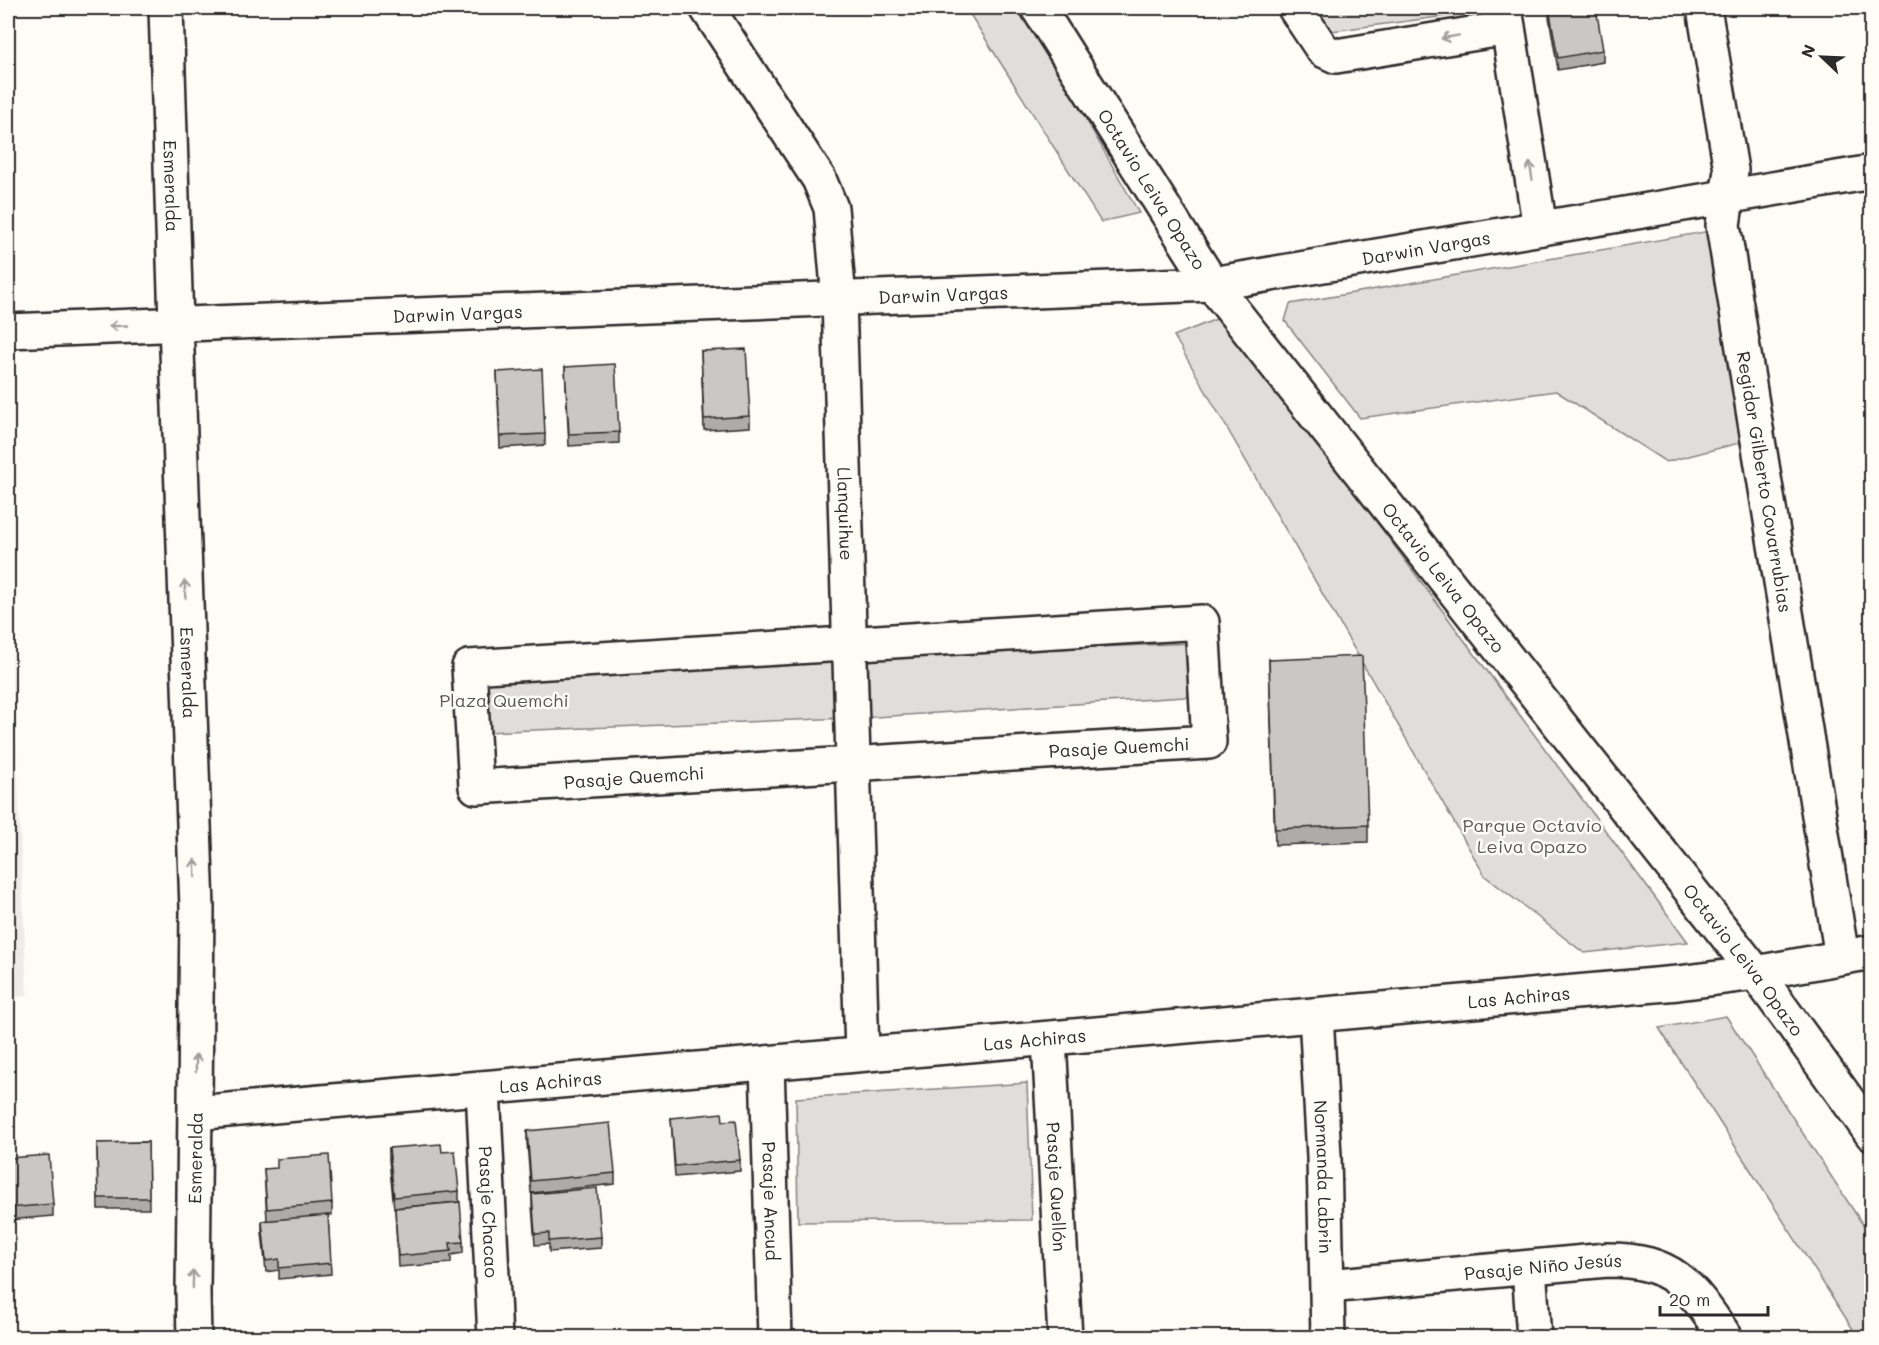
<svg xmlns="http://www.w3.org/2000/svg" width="1879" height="1345" viewBox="0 0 1879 1345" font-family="Mali,sans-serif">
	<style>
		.built { fill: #edece8 }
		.green { fill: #dfdeda; stroke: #858482; stroke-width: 1.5 }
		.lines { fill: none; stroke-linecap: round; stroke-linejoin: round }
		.street-casing { stroke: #2b2b2b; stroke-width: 38 }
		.secondary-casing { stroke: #2b2b2b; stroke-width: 38 }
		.street { stroke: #fdfcf7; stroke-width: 33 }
		.secondary { stroke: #fdfcf7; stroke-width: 33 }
		.wall { fill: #adaca9; stroke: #2b2b2b; stroke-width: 1.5 }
		.building { fill: #c9c8c4; stroke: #2b2b2b; stroke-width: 1.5 }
		.oneway { stroke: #9e9e9b }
		.labels { text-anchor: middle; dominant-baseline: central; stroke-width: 5; stroke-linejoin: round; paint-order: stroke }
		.street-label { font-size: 18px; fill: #2b2b2b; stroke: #fdfcf7 }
		.park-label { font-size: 18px; fill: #585857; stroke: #fdfcf7 }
	</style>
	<rect width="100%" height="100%" fill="#fdfcf7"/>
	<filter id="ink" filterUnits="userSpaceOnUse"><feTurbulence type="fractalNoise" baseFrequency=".0167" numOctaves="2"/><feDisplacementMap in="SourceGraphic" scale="12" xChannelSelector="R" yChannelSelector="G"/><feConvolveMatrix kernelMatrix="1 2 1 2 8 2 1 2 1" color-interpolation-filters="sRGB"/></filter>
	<g filter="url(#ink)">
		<path class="built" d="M 8,555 L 27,996 L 8,998 Z"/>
		<path class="green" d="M 966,8 L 1023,8 L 1139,213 L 1101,222 Z
			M 1308,8 L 1492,8 L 1492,10 L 1324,32 Z
			M 1710,231 L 1747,441 L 1666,462 L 1556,391 L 1360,418 L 1285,321 L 1290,304 Z
			M 1224,316 L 1688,942 L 1584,953 L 1485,876 L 1174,336 Z
			M 1193,643 L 1200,696 L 875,717 L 483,732 L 463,680 L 812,659 Z
			M 1726,1016 L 1871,1237 L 1871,1337 L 1858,1337 L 1659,1028 Z
			M 1027,1083 L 1032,1220 L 798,1222 L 796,1098 Z"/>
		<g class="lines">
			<g class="street-casing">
				<g id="street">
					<path id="s1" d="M 166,8 L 176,323"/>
					<path id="s2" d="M 707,8 L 819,179 L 831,208 L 839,299 L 862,1054"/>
					<path id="s3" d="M 1038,8 L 1212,284 L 1756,973 L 1872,1134"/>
					<path d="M 1295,8 L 1323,50 L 1336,56 L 1508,28"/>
					<path d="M 1505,8 L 1540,228"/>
					<path id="s4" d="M 1704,8 L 1731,170 L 1723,225 L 1842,957"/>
					<path d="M 1202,622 L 1209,742 L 476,787 L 469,667 Z"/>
					<path id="s5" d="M 1316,1015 L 1324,1156 L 1328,1338"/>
					<path id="s6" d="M 1049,1039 L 1065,1338"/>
					<path id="s7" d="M 767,1063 L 775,1338"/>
					<path id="s8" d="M 483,1088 L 495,1338"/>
					<path id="s9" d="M 195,1113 L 1678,983 L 1756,973 L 1872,952"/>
					<path d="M 1529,1268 L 1534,1338"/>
					<path id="s10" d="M 1328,1286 L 1607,1260 C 1675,1260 1691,1287 1726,1338"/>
				</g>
			</g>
			<g class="secondary-casing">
				<g id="secondary">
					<path id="s11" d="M 176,323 L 197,908 L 193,1293 L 194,1338"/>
					<path id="s12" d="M 8,331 L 1212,284 L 1872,172"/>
				</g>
			</g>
			<use href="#street" class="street"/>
			<use href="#secondary" class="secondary"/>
		</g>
		<path class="wall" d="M 1549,8 L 1603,50 L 1603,62 L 1558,70 L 1549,17 Z
			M 701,351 L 750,416 L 750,427 L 704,430 Z
			M 565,367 L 619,432 L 619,443 L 569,446 Z
			M 497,372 L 545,434 L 545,445 L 500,448 Z
			M 1269,660 L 1368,825 L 1368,842 L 1275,845 Z
			M 671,1118 L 723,1121 L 740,1160 L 740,1171 L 675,1177 Z
			M 527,1131 L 615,1173 L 615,1184 L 531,1193 L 527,1142 Z
			M 148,1142 L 149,1209 L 98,1209 L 97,1143 Z
			M 389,1148 L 442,1152 L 459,1191 L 459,1202 L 394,1208 L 389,1160 Z
			M 8,1158 L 53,1204 L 53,1216 L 8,1220 Z
			M 264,1169 L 332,1203 L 332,1215 L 328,1215 L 331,1274 L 279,1279 L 279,1270 L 266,1272 L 262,1232 L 262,1221 L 267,1220 Z
			M 532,1194 L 601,1237 L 601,1248 L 549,1252 L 549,1244 L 535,1245 L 532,1205 Z
			M 395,1208 L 463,1242 L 463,1253 L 451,1255 L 451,1263 L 398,1267 Z"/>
		<path class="building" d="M 1549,8 L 1596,8 L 1603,50 L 1558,58 Z
			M 746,349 L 750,416 L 704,419 L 701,351 Z
			M 615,364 L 619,432 L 569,434 L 565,367 Z
			M 542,369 L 545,434 L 500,436 L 497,372 Z
			M 1362,656 L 1368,825 L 1275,829 L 1269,660 Z
			M 722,1113 L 723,1121 L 736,1120 L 740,1160 L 675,1166 L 671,1118 Z
			M 610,1123 L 615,1173 L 531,1181 L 527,1131 Z
			M 148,1142 L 149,1198 L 98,1198 L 97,1143 Z
			M 441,1144 L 442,1152 L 455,1151 L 459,1191 L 394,1197 L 389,1148 Z
			M 49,1155 L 53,1204 L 8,1208 L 8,1158 Z
			M 329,1155 L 332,1203 L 267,1209 L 264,1169 L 277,1168 L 277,1159 Z
			M 597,1188 L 601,1237 L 549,1241 L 549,1233 L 535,1234 L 532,1194 Z
			M 460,1202 L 463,1242 L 450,1243 L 451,1251 L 398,1256 L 395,1208 Z
			M 328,1215 L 331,1263 L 279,1268 L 279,1259 L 266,1261 L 262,1221 Z"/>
		<defs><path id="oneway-shaft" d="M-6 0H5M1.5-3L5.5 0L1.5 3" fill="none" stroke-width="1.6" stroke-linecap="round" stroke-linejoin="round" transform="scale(1.5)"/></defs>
		<g class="oneway">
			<use href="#oneway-shaft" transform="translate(1450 37) rotate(170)"/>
			<use href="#oneway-shaft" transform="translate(1531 171) rotate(-99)"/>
			<use href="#oneway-shaft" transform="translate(118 326) rotate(177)"/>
			<use href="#oneway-shaft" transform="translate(185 589) rotate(-92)"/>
			<use href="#oneway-shaft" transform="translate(195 868) rotate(-92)"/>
			<use href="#oneway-shaft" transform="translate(196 1063) rotate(-89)"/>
			<use href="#oneway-shaft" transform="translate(193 1279) rotate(-89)"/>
		</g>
	</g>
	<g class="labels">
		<g class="street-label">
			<text stroke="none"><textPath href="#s1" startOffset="178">Esmeralda</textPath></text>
			<text stroke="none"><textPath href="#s3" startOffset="214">Octavio Leiva Opazo</textPath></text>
			<text stroke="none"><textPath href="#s12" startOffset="1422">Darwin Vargas</textPath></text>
			<text stroke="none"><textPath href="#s12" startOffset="936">Darwin Vargas</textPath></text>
			<text stroke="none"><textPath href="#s12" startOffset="450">Darwin Vargas</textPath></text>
			<text stroke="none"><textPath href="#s4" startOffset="480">Regidor Gilberto Covarrubias</textPath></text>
			<text stroke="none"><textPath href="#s2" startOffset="542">Llanquihue</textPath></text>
			<text stroke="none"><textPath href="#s3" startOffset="700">Octavio Leiva Opazo</textPath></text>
			<text stroke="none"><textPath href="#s11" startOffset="350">Esmeralda</textPath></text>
			<text transform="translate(1119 747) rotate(-3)">Pasaje Quemchi</text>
			<text transform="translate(634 777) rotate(-4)">Pasaje Quemchi</text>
			<text stroke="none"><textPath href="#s3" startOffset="1186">Octavio Leiva Opazo</textPath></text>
			<text stroke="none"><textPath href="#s9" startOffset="1329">Las Achiras</textPath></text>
			<text stroke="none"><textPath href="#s9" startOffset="843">Las Achiras</textPath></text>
			<text stroke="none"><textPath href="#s9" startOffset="357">Las Achiras</textPath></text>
			<text transform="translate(195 1158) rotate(-89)">Esmeralda</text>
			<text stroke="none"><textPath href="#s5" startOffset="162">Normanda Labrin</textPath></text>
			<text stroke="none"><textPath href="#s6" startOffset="148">Pasaje Quellón</textPath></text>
			<text stroke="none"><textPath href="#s7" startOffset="138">Pasaje Ancud</textPath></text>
			<text stroke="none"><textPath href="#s8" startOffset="124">Pasaje Chacao</textPath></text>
			<text stroke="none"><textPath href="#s10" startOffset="216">Pasaje Niño Jesús</textPath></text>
		</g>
		<g class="park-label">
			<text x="504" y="700">Plaza Quemchi</text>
			<text x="1532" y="825">Parque Octavio<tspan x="1532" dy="21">Leiva Opazo</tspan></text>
		</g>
	</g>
	<rect width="1879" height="1345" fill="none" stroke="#fdfcf7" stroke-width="30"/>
	<rect x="15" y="15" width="1849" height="1315" fill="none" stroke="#2b2b2b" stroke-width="2" filter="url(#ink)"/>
	<g transform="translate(1822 57) rotate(293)" stroke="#fdfcf7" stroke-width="4.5" paint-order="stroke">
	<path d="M0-4.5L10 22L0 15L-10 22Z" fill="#2b2b2b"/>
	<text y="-9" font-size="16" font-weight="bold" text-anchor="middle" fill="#2b2b2b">N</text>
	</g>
	<path d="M1660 1306v9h108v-9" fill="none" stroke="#2b2b2b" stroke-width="3"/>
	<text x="1669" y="1306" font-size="18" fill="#2b2b2b" stroke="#fdfcf7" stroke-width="4.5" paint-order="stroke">20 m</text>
</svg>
